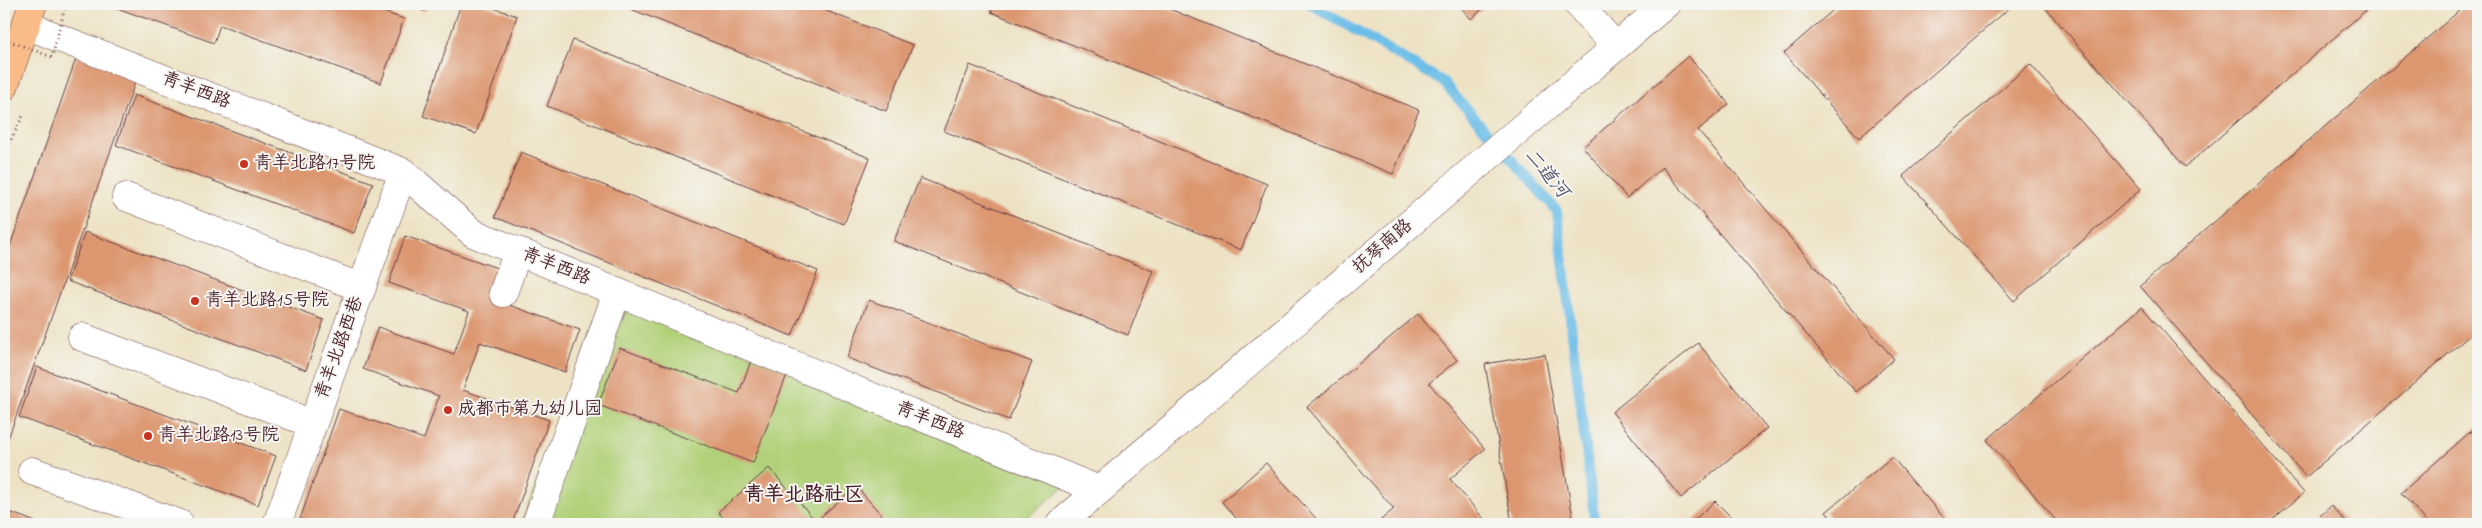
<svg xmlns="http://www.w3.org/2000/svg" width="2482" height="528" viewBox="0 0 2482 528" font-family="'Indie Flower','LXGW WenKai TC',sans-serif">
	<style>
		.green { fill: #b1d179; stroke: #7e7852 }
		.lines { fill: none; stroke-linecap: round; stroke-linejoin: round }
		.stream { stroke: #6cbde7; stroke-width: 10 }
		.building { fill: #dc9771 }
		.minor-casing { stroke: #623c42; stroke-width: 29 }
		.major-casing { stroke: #623c42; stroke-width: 29 }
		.path { stroke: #623c42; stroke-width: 3; stroke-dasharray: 1 4; stroke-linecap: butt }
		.minor { stroke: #fff; stroke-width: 28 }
		.major { stroke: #f9bc89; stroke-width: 28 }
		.path-bridge { stroke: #623c42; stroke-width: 3; stroke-dasharray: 1 4; stroke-linecap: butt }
		.poi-dot { fill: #c8321e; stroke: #f6f6f2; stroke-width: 2 }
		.labels { text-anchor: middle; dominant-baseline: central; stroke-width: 4; stroke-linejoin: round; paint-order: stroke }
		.street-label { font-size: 18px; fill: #4a1f2b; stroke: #f6f6f2 }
		.poi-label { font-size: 18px; fill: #4a1f2b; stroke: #f6f6f2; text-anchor: start }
		.water-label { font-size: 19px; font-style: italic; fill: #56566d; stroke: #f6f6f2 }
		.quarter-label { font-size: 20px; font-weight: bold; fill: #4a1f2b; stroke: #f6f6f2 }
	</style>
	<rect width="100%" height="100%" fill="#f6f6f2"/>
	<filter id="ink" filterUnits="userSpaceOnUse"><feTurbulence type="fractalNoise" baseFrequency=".02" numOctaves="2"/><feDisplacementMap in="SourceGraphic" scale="10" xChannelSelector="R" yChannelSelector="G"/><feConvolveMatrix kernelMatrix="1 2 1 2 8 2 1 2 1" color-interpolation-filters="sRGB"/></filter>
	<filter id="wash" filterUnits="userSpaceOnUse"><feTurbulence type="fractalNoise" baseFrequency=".0096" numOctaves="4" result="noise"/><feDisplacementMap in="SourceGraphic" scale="20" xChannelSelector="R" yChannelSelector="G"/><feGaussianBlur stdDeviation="1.12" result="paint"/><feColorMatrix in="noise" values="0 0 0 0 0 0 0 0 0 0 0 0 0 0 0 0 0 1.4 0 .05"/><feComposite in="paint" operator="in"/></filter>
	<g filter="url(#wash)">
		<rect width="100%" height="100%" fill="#ede2c4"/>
		<path class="green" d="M 605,296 L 1067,484 L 1020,524 L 521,524 Z"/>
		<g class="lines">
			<path class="stream" d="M 1310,4 L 1442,81 L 1557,211 L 1595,524"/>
		</g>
		<g id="blocks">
			<path class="building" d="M 106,4 L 360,4 L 404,19 L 381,83 L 220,25 L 214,43 Z
				M 406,4 L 428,4 L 425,11 Z
				M 461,4 L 482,4 L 517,16 L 476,134 L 423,116 Z
				M 618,4 L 809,4 L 913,45 L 886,111 Z
				M 994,4 L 1157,4 L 1419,110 L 1393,174 L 991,12 Z
				M 1458,4 L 1488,4 L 1471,19 Z
				M 1840,4 L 2014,4 L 1859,138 L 1784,53 Z
				M 2042,4 L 2373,4 L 2185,167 Z
				M 2467,4 L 2478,4 L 2478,328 L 2306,477 L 2140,286 Z
				M 573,40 L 870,158 L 844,224 L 547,106 Z
				M 77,56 L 137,77 L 4,450 L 4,263 Z
				M 1688,56 L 1729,104 L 1698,130 L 1894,359 L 1856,392 L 1662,167 L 1627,198 L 1583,147 Z
				M 2030,64 L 2141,189 L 2014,301 L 1903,176 Z
				M 970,65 L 1267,184 L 1241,250 L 944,131 Z
				M 134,95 L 373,183 L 354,233 L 116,145 Z
				M 521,152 L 818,271 L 792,336 L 495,217 Z
				M 920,178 L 1153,271 L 1128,335 L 894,241 Z
				M 85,232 L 324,320 L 306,370 L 67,281 Z
				M 405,236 L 503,270 L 492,299 L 580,330 L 565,372 L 480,342 L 463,390 L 549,420 L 512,524 L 426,524 L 408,518 L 406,524 L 314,524 L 300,519 L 339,409 L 424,439 L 439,396 L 363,369 L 378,327 L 454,354 L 469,311 L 389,283 Z
				M 869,300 L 1032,362 L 1009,420 L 847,358 Z
				M 2142,307 L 2304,493 L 2267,524 L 2059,524 L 1987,440 Z
				M 1418,314 L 1457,360 L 1429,383 L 1485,449 L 1450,479 L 1488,524 L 1376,524 L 1394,509 L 1307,407 Z
				M 1698,343 L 1767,428 L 1681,498 L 1612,412 Z
				M 620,348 L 739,393 L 752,358 L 788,372 L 753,463 L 598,405 Z
				M 1545,354 L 1574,524 L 1512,524 L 1485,364 Z
				M 37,367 L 276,456 L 258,505 L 19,417 Z
				M 2478,425 L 2478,524 L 2429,524 L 2401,493 Z
				M 1892,457 L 1949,524 L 1836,524 L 1826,512 Z
				M 1266,463 L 1321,524 L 1241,524 L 1222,502 Z
				M 769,468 L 816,521 L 856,486 L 884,518 L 877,524 L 729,524 L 718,512 Z
				M 1715,501 L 1738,524 L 1690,524 Z
				M 2331,506 L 2348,524 L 2311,524 Z
				M 4,510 L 41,524 L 4,524 Z"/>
		</g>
	</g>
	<g filter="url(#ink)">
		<use href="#blocks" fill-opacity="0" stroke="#623c42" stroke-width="1"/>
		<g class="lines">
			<g class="minor-casing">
				<path id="minor" d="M 1578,4 L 1616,47
					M 26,25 L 403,172 L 473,233 L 1099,490
					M 126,197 L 362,288
					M 503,293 L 518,251
					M 82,337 L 313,424
					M 32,471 L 180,524
					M 277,524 L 403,172
					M 536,524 L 617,292
					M 1060,524 L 1666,4"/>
			</g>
			<g class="major-casing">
				<path id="major" d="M 4,87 L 33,4"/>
			</g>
			<path class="path" d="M 4,153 L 24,114"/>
			<use href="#minor" class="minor"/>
			<use href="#major" class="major"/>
			<path class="path-bridge" d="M 4,39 L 52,57 L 66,4"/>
		</g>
	</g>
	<g class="poi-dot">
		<circle cx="244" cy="164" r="5"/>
		<circle cx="195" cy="301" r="5"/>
		<circle cx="448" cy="410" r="5"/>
		<circle cx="148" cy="436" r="5"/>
	</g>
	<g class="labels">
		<g class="street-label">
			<text transform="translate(196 91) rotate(21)">青羊西路</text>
			<text transform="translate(1383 247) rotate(-41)">抚琴南路</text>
			<text transform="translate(556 267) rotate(22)">青羊西路</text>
			<text transform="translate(340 348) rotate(-70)">青羊北路西巷</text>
			<text transform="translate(930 421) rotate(22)">青羊西路</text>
		</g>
		<g class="poi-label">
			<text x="254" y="164">青羊北路17号院</text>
			<text x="205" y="301">青羊北路15号院</text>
			<text x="458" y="410">成都市第九幼儿园</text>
			<text x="158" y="436">青羊北路13号院</text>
		</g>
		<g class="water-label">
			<text transform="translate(1546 174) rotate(50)">二道河</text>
		</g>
		<g class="quarter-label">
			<text x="804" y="495">青羊北路社区</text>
		</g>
	</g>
	<rect width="2482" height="528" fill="none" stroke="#f6f6f2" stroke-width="20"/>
</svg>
